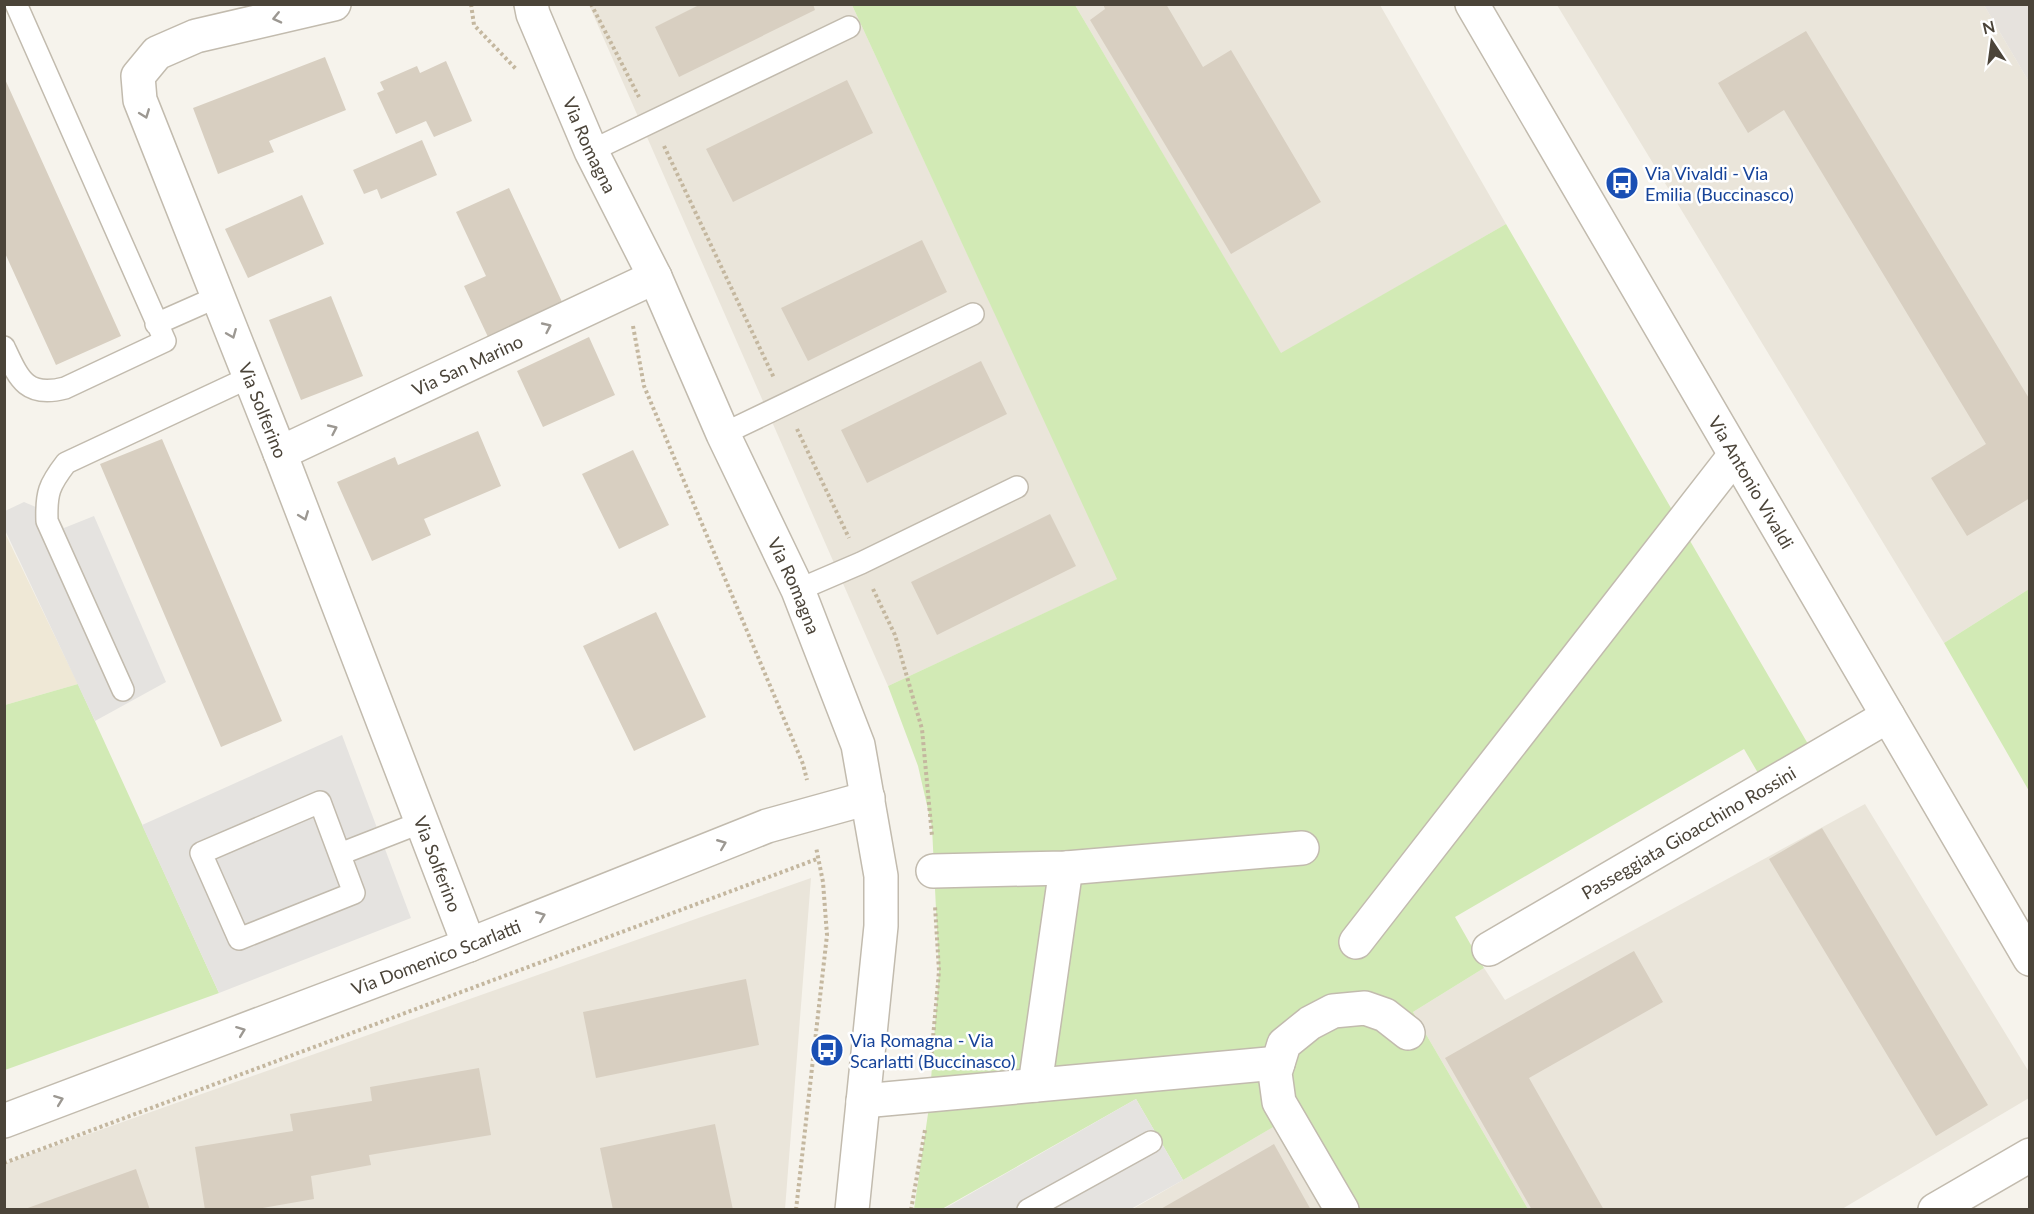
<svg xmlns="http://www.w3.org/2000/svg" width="2034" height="1214" viewBox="0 0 2034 1214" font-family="Lato,sans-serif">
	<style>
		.residential { fill: #eae5da }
		.industrial { fill: #e6e2dd }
		.education { fill: #efe8d6 }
		.green { fill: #d2eab5 }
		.parking { fill: #e5e3e0 }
		.building { fill: #d8cfc1 }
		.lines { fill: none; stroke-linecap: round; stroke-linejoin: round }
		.lane-casing { stroke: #c2bbae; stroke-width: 24 }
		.street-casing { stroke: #c2bbae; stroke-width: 36 }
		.path { stroke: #c4b79f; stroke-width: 4; stroke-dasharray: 3 3; stroke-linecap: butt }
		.lane { stroke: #fff; stroke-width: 21 }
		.street { stroke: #fff; stroke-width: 33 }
		.oneway { stroke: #9c9892 }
		.labels { text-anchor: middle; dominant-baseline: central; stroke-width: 5; stroke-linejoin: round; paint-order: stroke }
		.street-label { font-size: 18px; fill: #4b4439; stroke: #fff }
		.transit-label { font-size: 18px; fill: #164399; stroke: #fff; text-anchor: start }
	</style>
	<rect width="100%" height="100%" fill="#f6f3ec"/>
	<path class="residential" d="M 589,5 L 852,5 L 1118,579 L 888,686 Z
		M 1075,5 L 1380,5 L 1506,224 L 1281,354 Z
		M 1557,5 L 1984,5 L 2029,82 L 2029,589 L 1944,643 Z
		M 1865,804 L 2029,1072 L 2029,1098 L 1842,1209 L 1528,1209 L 1413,1012 L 1484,968 L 1505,1000 Z
		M 811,878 L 785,1209 L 5,1209 L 4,1164 Z
		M 1280,1123 L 1331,1210 L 1131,1210 L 1183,1180 Z"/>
	<path class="industrial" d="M 1984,5 L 2029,5 L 2029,82 Z"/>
	<path class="education" d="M 4,531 L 78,684 L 5,705 L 4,705 Z"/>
	<path class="green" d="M 852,5 L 1075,5 L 1281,353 L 1506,224 L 1808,744 L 1758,773 L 1744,749 L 1455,917 L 1484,968 L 1413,1012 L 1528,1209 L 1331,1209 L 1280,1123 L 1183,1180 L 1136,1099 L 942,1209 L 914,1209 L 929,1107 L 939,971 L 932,827 L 918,766 L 888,686 L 1117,579 Z
		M 2029,589 L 2029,791 L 1944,643 Z
		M 78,684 L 219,993 L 5,1070 L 5,705 Z"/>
	<path class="parking" d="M 24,502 L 57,516 L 64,528 L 94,516 L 166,682 L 95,721 L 5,530 L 5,511 Z
		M 342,735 L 411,918 L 219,993 L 142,825 Z
		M 1136,1099 L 1183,1180 L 1131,1209 L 942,1210 Z"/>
	<path class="building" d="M 701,4 L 813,4 L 815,10 L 679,77 L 655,27 Z
		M 1103,4 L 1166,4 L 1203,67 L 1231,50 L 1321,202 L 1231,254 L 1090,20 L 1105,9 Z
		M 1806,31 L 2030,400 L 2030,498 L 1967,536 L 1931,478 L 1986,444 L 1784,110 L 1748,133 L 1718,83 Z
		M 325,57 L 346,110 L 269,141 L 274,152 L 218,174 L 193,108 Z
		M 446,61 L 472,121 L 434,137 L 426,121 L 396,134 L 377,93 L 384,90 L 380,82 L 417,66 L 420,73 Z
		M 4,77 L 121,336 L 56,365 L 4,251 Z
		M 847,80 L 873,133 L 733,202 L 706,149 Z
		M 422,140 L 437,175 L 381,199 L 377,189 L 364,194 L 353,170 Z
		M 509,188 L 563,304 L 489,339 L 464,286 L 486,276 L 456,212 Z
		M 302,195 L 324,244 L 248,278 L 225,229 Z
		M 922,240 L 947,292 L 808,361 L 781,308 Z
		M 331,296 L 363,376 L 301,400 L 269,320 Z
		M 589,337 L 615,395 L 543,427 L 517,371 Z
		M 981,361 L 1007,414 L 867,483 L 841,430 Z
		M 478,431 L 501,486 L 424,519 L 431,535 L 372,561 L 337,482 L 395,457 L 398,465 Z
		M 162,439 L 282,721 L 221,747 L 100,464 Z
		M 633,450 L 669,525 L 619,549 L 582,474 Z
		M 1050,514 L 1076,566 L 937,635 L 911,582 Z
		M 656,612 L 706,717 L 634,751 L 583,646 Z
		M 1822,828 L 1988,1105 L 1936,1136 L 1769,859 Z
		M 1634,951 L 1663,1002 L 1529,1078 L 1604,1210 L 1532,1210 L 1445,1058 Z
		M 746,979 L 759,1045 L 596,1078 L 583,1012 Z
		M 479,1068 L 491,1135 L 369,1155 L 371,1165 L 311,1176 L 314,1199 L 251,1210 L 205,1210 L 195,1147 L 293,1131 L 290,1114 L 372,1101 L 370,1087 Z
		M 715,1124 L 733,1210 L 613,1210 L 600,1148 Z
		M 1274,1144 L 1311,1210 L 1159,1210 Z
		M 136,1169 L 150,1210 L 25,1210 L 25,1209 Z"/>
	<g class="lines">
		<g class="lane-casing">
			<path id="lane" d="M 591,151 L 849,27
				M 156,324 L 217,297
				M 4,347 C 19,379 26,398 65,388 L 165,341 L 16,4
				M 723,434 L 973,314
				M 798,590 L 861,563 L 1017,487
				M 123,690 L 47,521 C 46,493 49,485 66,463 L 250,377
				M 320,802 L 354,893 L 239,939 L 201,853 Z
				M 340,854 L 422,822
				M 1028,1210 L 1151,1142"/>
		</g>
		<g class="street-casing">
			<g id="street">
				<path id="s1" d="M 334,4 L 196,36 L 157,53 L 138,76 L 140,100 L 280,453 L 469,945"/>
				<path id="s2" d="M 531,4 L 533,14 L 591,151 L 655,277 L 723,434 L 798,590 L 858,745 L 881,876 L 881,926 L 852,1210"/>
				<path id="s3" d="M 1472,4 L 2030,959"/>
				<path id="s4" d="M 280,453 L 655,277"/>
				<path d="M 933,871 L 1066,868 L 1302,848"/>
				<path d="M 1356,942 L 1735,455"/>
				<path id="s5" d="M 1489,949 L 1888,716"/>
				<path d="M 1035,1085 L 1066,868"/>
				<path d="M 863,1101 L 1278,1063"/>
				<path id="s6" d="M 4,1121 L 469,945 L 767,826 L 868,798"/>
				<path d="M 1342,1210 L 1279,1102 L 1275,1073 L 1284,1044 L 1310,1023 L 1333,1011 L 1365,1008 L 1385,1015 L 1408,1033"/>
				<path d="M 1935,1210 L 2030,1155"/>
			</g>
		</g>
		<path class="path" d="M 471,4 L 474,25 L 516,69
			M 591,4 L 639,97
			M 664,146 L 774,378
			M 633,326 L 644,386 L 803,764 L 807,780
			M 797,429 L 849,538
			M 873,589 L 895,635 L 922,729 L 932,836
			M 931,1060 L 939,971 L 935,906
			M 4,1163 L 817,859
			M 796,1210 L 827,935 L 823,882 L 816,847
			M 911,1210 L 925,1130"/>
		<use href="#lane" class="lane"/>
		<use href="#street" class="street"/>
	</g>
	<defs><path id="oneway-chevron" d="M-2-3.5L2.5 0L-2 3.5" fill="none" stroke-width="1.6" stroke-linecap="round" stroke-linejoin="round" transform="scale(1.5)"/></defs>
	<g class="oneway">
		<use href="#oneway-chevron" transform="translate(277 18) rotate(167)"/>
		<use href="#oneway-chevron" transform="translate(145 114) rotate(69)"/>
		<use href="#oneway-chevron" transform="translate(547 327) rotate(-25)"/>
		<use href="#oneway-chevron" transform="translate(232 334) rotate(68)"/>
		<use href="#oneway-chevron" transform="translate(333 429) rotate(-25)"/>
		<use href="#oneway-chevron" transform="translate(304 516) rotate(69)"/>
		<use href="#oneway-chevron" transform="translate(722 844) rotate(-22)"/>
		<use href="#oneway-chevron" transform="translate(541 916) rotate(-22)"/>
		<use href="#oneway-chevron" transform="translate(241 1031) rotate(-21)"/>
		<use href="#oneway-chevron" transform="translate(59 1100) rotate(-21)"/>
	</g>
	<defs>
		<g id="bus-disc" transform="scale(1.725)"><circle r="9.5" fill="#1a4fb4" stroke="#fff"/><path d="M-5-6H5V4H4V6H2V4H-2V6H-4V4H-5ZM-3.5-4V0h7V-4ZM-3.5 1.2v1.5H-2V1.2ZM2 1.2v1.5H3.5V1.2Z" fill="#fff"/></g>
	</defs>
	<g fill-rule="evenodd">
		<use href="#bus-disc" x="1622" y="183"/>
		<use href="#bus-disc" x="827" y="1050"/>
	</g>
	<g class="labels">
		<g class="street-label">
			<text stroke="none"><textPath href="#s2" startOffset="153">Via Romagna</textPath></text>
			<text stroke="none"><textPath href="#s4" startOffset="207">Via San Marino</textPath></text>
			<text stroke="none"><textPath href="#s1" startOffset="572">Via Solferino</textPath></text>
			<text stroke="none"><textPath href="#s3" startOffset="554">Via Antonio Vivaldi</textPath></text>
			<text stroke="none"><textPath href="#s2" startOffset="639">Via Romagna</textPath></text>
			<text stroke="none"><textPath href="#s5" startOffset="231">Passeggiata Gioacchino Rossini</textPath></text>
			<text stroke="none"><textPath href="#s1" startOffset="1058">Via Solferino</textPath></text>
			<text stroke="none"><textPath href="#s6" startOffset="462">Via Domenico Scarlatti</textPath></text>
		</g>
		<g class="transit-label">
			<text x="1645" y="173">Via Vivaldi - Via<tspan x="1645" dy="21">Emilia (Buccinasco)</tspan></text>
			<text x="850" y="1040">Via Romagna - Via<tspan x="850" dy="21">Scarlatti (Buccinasco)</tspan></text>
		</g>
	</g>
	<rect width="2034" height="1214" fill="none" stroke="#4b4439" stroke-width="12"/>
	<g transform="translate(1992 42) rotate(347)" stroke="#ffffff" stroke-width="4.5" paint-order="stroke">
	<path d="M0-4.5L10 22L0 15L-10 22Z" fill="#4b4439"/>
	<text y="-9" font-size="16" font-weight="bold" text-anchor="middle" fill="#4b4439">N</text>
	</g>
</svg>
